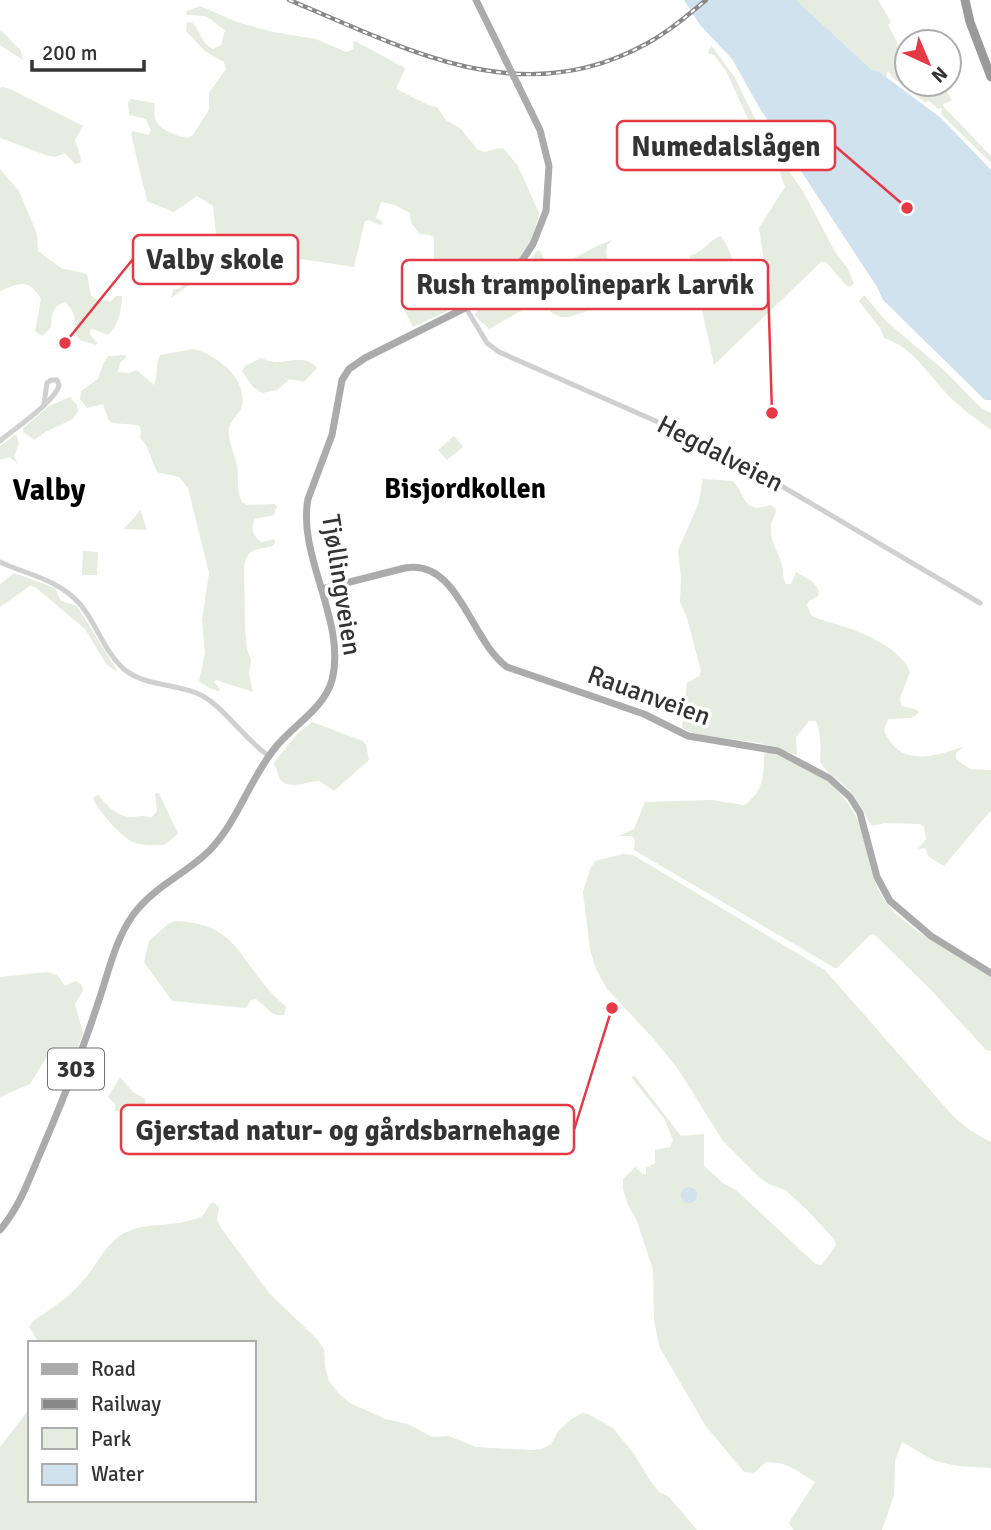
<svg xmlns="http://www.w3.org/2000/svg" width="991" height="1530" viewBox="0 0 991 1530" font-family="Signika,sans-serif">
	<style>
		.green { fill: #e6ecdf }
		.water { fill: #cfe2ee }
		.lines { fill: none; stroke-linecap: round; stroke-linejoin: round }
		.minor { stroke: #d0d0d0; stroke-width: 5 }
		.major { stroke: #ababab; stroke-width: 7 }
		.highway { stroke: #9a9a9a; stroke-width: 9 }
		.rail-casing { stroke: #888; stroke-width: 4.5 }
		.rail { stroke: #fff; stroke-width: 2; stroke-dasharray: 5; stroke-linecap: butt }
		.major-bridge { stroke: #ababab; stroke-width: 7 }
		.labels { text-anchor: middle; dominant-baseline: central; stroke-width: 7; stroke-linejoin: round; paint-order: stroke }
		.shield { fill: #fff; stroke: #707070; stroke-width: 2 }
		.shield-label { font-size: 24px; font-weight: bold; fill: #333 }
		.street-label { font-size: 26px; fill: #333; stroke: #fff }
		.neighbourhood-label { font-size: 28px; font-weight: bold; fill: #000; stroke: #fff }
		.quarter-label { font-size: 30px; font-weight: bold; fill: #000; stroke: #fff }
		.leader { fill: none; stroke: #e63946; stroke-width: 2.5 }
		.callout-dot { fill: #e63946; stroke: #fff; stroke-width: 2.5 }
		.callout { fill: #fff; stroke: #e63946; stroke-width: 2.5 }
		.callout-label { font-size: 28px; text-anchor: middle; font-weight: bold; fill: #333 }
	</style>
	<rect width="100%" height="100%" fill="#fff"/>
	<path class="green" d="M 796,0 L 878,0 L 891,22 L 888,25 L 898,44 L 896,53 L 905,67 L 907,66 L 907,84 L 935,84 L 937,86 L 926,92 L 932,97 L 945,90 L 952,100 L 943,104 L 943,106 L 991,156 L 991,163 L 941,114 L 942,108 L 938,109 L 929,101 L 925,102 L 893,78 L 888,71 L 886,78 L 878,71 L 872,70 Z
		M 200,6 L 237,22 L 273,32 L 316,39 L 346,52 L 354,49 L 353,43 L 355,41 L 405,68 L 396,89 L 430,106 L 437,107 L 446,120 L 461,129 L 478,150 L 485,152 L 499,148 L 504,149 L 518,166 L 539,213 C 536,233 522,267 502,275 L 499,270 L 461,259 L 448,301 L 447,311 L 413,327 L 401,304 L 402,295 C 415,282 428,288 441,297 L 445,297 L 451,269 L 434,258 L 434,238 L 430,235 L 420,234 L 411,223 L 410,213 L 395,205 L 381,202 L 376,218 L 383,222 L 381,225 L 368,220 L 365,221 L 354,267 L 294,258 L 258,259 L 218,253 L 211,257 L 205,274 L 171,298 L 173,290 L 180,288 L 190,276 L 199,276 L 202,273 L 216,235 L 213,206 L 197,196 L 174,212 L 147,201 L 131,134 L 133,131 L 148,135 L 151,131 L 146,119 L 129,115 L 128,102 L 131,99 L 154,103 C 155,108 153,116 156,121 C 160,130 179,137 188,138 L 192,136 L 209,110 L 209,93 L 226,69 L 224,62 L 205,51 L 186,31 L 187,23 L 191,22 C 201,30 201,44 213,49 L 221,45 L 225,30 C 204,16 214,16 186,15 L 187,11 Z
		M 0,31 C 9,35 11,43 20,49 L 23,60 L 0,45 Z
		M 711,45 L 735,78 L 757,123 L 804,193 L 834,250 L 848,269 L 854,284 L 849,287 L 845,284 L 826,262 L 821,262 L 714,365 L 690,256 C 705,251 710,239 721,236 L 728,248 L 743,286 L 765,287 L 767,281 L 759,228 L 785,187 L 775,159 L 749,121 L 726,71 L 714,55 L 708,53 Z
		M 2,87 L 10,89 L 83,126 L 75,140 L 81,158 L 80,163 L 75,164 L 65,153 L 55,157 L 46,155 L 0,138 L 0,88 Z
		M 0,169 L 19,191 L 37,234 L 38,251 L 61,268 L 87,274 L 91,296 L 98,300 L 111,301 L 116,296 L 122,296 C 122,309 118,327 108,335 L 93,329 L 90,330 L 90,334 L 97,343 L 96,345 L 80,340 L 76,335 C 74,321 77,313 65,302 C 52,306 52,315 51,327 L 42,336 L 35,331 L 41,299 C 28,278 21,283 0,291 Z
		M 613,239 L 607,245 L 606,253 L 616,282 L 616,294 L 608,304 L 569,317 L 561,317 L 552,313 L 540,300 L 489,329 L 475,316 C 477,305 490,301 499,294 C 515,282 526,267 537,250 L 540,251 L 546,262 C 565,266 581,254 597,246 C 602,243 609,242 613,239 Z
		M 864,295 L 886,321 L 945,371 L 982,409 L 991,413 L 991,430 C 978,420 964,411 952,399 C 931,379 914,347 884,338 L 880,328 L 861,304 L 859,301 Z
		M 193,349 C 216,354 247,378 242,405 C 240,414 231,419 229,428 C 227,440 235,454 237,465 C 239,476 236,487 240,497 C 242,503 242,502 247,505 L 274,504 L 277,506 L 274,515 L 255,519 C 250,528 253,537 262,542 L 273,539 L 275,541 L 274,545 C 258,552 250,544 244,565 L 245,628 L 247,649 L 251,660 L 249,674 L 253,692 L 216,680 L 214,682 L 220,689 L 218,691 L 209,688 L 199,681 L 205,653 L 202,620 L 209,573 L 188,488 L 179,477 L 157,472 L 146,445 L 140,438 L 141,429 L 138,425 L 112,423 L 108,419 L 103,404 L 87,408 L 80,399 L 81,391 L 98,379 L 103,364 L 108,356 L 125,355 L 126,357 L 120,363 L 118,372 L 129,373 L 137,370 L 154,385 C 158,379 155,366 160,355 Z
		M 261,358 C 267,360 272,363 279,362 C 293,361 306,355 317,368 L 304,382 L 290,379 L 277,390 L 262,393 L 253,387 L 242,371 L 245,366 Z
		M 70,397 L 77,405 L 78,411 L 73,419 L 45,432 L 34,440 L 23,432 L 23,428 L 49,406 Z
		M 15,435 L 17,436 L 19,444 L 14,456 L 18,464 L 9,457 L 0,460 L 0,446 Z
		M 454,436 L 463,447 L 447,460 L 438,450 Z
		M 703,479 L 733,481 C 746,495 743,515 770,505 L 776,509 C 776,516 772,519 771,525 C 769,540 777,549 781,562 C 784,570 782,577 786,584 L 791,584 L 796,572 L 813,582 L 819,591 L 818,596 L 809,601 L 807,605 L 811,615 C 822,622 835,623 848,628 C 871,636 901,650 910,672 L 900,698 L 901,706 L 917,710 L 919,713 L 912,718 L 888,719 L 884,730 C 899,768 934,757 965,746 L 956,753 L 956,759 L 970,769 L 991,770 L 991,810 L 944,866 L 928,856 L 925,848 L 918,849 L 926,839 L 924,827 L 920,824 L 885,823 L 872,826 C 865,816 861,805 853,795 C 843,782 829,776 820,762 C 821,752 821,730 816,721 L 809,721 L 796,737 L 797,755 L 759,743 L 695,734 L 682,728 L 687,683 L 699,676 L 701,671 L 687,618 L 680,602 L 681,577 L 678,550 L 698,505 Z
		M 140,509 L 147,530 L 123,529 L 136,516 Z
		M 83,551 L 98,552 L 97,575 L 82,575 Z
		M 14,573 L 55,588 L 61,601 L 77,606 L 118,672 L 107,665 L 85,629 L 35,587 L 30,586 L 0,607 L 0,584 Z
		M 312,722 L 363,741 L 366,745 L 369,760 L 334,791 L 319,781 C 308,781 288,791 280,779 C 277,773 278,769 273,764 L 297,734 Z
		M 766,752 C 813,762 854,794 865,841 C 870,862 872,884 886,902 C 912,937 958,950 991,976 L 991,1051 L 986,1050 L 931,990 L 874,934 L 870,935 L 837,968 L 835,968 L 634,850 L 635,840 L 632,836 L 618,836 L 634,829 L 645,802 L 711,800 L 744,805 C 763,793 764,775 764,755 Z
		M 155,793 L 159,793 L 178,834 L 164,845 C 154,845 145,846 135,843 C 124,840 97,810 93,798 L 98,794 C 105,805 119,818 133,817 C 141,816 143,815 151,818 L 157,811 Z
		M 623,854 L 633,855 L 825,970 L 953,1116 L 971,1131 L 991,1142 L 991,1468 L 957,1466 L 935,1461 L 902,1442 L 895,1461 L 894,1495 L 882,1530 L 794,1530 L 789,1524 L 790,1521 L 815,1482 C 799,1472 786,1461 766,1462 L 754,1473 L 744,1472 L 705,1425 L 659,1346 L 654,1320 L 653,1270 L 637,1221 L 628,1205 L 623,1189 L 623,1179 L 635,1167 L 643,1174 L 646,1174 L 646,1168 L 655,1163 L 655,1150 L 670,1147 L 673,1140 L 665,1120 L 632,1078 L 634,1075 L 681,1136 L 704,1134 L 704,1166 L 723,1183 L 737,1191 L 807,1256 L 816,1264 L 822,1265 L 836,1245 L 834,1239 L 806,1209 L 785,1190 L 769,1184 L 758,1176 L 723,1141 L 678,1069 L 653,1038 L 607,989 L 596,969 L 590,950 L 583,892 L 590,869 L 595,861 Z
		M 175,921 C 231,923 236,951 267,988 C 273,995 280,1001 286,1007 L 284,1015 C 272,1018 265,1005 256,999 L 251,1000 L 246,1008 L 172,1001 L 144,962 L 149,941 L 168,924 Z
		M 48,972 L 57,975 L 65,986 L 76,981 L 82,985 L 83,991 L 75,1004 L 83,1033 L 74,1059 L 70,1062 L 51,1050 L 30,1084 L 0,1097 L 0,977 Z
		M 120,1077 L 133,1092 L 145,1099 L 146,1110 L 139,1112 L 115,1111 L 115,1104 L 108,1097 Z
		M 213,1202 L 219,1207 L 217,1220 L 221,1228 L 269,1293 L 317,1339 L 324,1349 L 325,1367 L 329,1381 L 339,1394 L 350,1403 L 385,1419 L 408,1424 L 432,1437 L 449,1436 L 476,1447 L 530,1450 L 542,1449 L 551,1444 L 559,1430 L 572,1419 L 582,1413 L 588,1414 L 613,1428 L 634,1454 L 651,1482 L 659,1492 L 669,1497 L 697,1530 L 0,1530 L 0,1447 L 30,1408 L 30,1500 L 254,1500 L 254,1343 L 39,1343 L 29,1327 L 33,1321 C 53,1308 72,1295 87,1276 C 98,1262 105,1246 121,1235 C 145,1220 175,1229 200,1217 C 207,1214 206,1206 213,1202 Z"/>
	<path class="water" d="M 684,0 L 796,0 L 872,70 L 878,71 L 941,118 L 991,170 L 991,400 L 985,400 L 883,300 L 877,287 L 759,107 L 732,59 L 700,25 Z
		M681 1195a8 8 0 1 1 16 0a8 8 0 1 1-16 0Z"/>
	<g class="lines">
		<path class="minor" d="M 466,308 L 487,343 L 499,352 L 717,448 L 980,603
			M 0,441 C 14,429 56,401 59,385 L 57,380 L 51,380 L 47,383 L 44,404
			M 0,562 C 28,575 58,579 80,604 C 97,624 104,652 125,670 C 147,687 177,683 201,695 C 225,708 244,739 269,756"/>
		<path class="major" d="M 476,0 L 507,63
			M 322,589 L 405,568 C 458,558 470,640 507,667 L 644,714 L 688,736 L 778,751 L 829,778 L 850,797 L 860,813 L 877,877 L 890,901 L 931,936 L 991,973
			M 0,1230 C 19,1208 28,1182 39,1156 C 61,1105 81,1055 98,1003 C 108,974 115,940 133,915 C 153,887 186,874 210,850 C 238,821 249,780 275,748 C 292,726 324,709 332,680 C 347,622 297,556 308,499 L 332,435 L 342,380 L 349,369 L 365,358 L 487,297 L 514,273 L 533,244 L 546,211 L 549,166 L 540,130 L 518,85"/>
		<path class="highway" d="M 965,0 L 970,22 L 991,77"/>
		<g class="rail-casing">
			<path id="rail" d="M 289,0 C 408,49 519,113 646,44 C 668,32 687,16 706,0"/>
		</g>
		<use href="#rail" class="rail"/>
		<path class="major-bridge" d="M 507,63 L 518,85"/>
	</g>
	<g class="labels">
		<rect class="shield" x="48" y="1048.5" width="56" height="41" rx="5"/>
		<g class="shield-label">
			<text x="76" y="1069">303</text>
		</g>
		<g class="street-label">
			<text transform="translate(720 454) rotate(27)">Hegdalveien</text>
			<text transform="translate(341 585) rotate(81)">Tjøllingveien</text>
			<text transform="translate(649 696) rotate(20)">Rauanveien</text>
		</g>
		<g class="neighbourhood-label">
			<text x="465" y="489">Bisjordkollen</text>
		</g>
		<g class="quarter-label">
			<text x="49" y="490">Valby</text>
		</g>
	</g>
	<path class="leader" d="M907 208L835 146M65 343L133 259M772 413L768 284M612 1008L574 1130"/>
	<g class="callout-dot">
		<circle cx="907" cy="208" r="7"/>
		<circle cx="65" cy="343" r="7"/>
		<circle cx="772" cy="413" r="7"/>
		<circle cx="612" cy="1008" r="7"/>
	</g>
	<g class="callout">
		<rect x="617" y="121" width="218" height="49" rx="7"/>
		<rect x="133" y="235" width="165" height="49" rx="7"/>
		<rect x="402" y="260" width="366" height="49" rx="7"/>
		<rect x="121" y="1105" width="453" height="49" rx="7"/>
	</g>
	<g class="callout-label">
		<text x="726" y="156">Numedalslågen</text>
		<text x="215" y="269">Valby skole</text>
		<text x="585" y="294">Rush trampolinepark Larvik</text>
		<text x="348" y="1140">Gjerstad natur- og gårdsbarnehage</text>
	</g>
	<rect x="28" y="1341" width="228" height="161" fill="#ffffff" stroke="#adadad" stroke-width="2"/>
	<rect x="42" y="1364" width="35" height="10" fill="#ababab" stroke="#adadad" stroke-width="2"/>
	<text x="91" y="1376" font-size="21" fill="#333333">Road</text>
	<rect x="42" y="1399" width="35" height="10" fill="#888888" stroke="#adadad" stroke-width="2"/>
	<text x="91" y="1411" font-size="21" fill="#333333">Railway</text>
	<rect x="42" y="1428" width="35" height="21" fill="#e6ecdf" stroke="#adadad" stroke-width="2"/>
	<text x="91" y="1446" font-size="21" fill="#333333">Park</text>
	<rect x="42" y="1464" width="35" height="21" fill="#cfe2ee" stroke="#adadad" stroke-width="2"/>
	<text x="91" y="1481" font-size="21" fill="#333333">Water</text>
	<g transform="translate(928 63) rotate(136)"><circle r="33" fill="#ffffff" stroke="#adadad" stroke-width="2"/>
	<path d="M0-5L12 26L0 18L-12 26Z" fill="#e63946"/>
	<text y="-10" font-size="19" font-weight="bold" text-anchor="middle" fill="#333333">N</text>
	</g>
	<path d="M32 60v10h112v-10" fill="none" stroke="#333333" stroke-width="3.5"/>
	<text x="42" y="60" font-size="21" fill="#333333" stroke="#ffffff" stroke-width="5" paint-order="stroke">200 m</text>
</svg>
